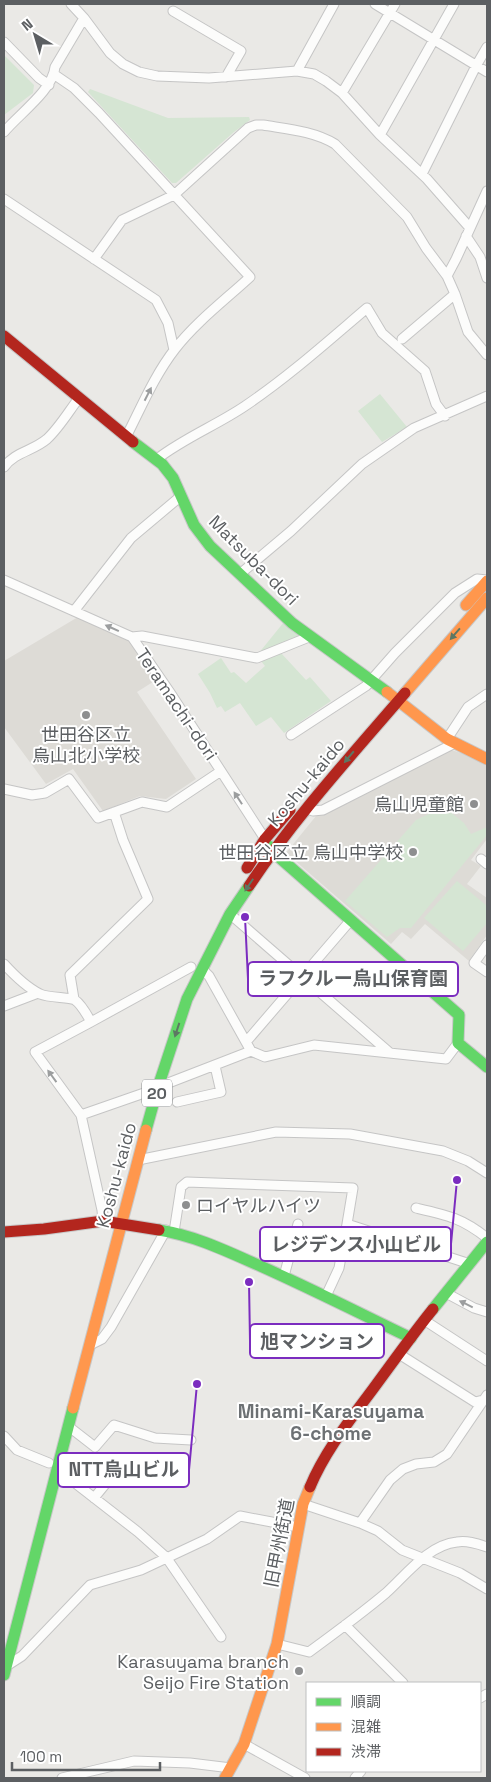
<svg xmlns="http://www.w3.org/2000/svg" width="491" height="1782" viewBox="0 0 491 1782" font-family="'Space Grotesk','Noto Sans JP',sans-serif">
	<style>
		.education { fill: #dddbd6 }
		.green { fill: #d5e5d3 }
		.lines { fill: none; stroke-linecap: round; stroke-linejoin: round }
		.street-casing { stroke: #c5c5c5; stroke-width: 11 }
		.fast-casing { stroke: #c7c7c7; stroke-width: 13 }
		.slow-casing { stroke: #c7c7c7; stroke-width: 13 }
		.jam-casing { stroke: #c7c7c7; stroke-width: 13 }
		.street { stroke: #fcfcfb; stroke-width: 9 }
		.fast { stroke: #63d668; stroke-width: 11 }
		.slow { stroke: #ff974d; stroke-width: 11 }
		.jam { stroke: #b3261e; stroke-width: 11 }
		.oneway { fill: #9c9e9f }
		.oneway2 { fill: #5d7763 }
		.poi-dot { fill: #8e8f90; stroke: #fff; stroke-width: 2 }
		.labels { text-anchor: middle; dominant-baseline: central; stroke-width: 4; stroke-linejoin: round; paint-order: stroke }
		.shield { fill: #fff; stroke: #8d8f91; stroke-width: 1 }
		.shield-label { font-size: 16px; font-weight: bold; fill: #5c5f62 }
		.street-label { font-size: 18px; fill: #5c5f62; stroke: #fff }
		.poi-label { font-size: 18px; fill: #5c5f62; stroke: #fff; text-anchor: end }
		.neighbourhood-label { font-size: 19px; font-weight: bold; fill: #6d7174; stroke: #fff }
		.leader { fill: none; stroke: #7b2cbf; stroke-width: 2 }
		.callout-dot { fill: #7b2cbf; stroke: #fff; stroke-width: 2 }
		.callout { fill: #fff; stroke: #7b2cbf; stroke-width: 2 }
		.callout-label { font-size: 19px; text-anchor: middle; font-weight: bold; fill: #5c5f62 }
	</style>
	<rect width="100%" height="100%" fill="#eae9e6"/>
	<path class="education" d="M 78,617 L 129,641 L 156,680 L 137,692 L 196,779 L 166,799 L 140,796 L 103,811 L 73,769 L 46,784 L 4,727 L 4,661 Z
		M 451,750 L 468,755 L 487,766 L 487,839 L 471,860 L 481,866 L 467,884 L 487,898 L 487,935 L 469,961 L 425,924 L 411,939 L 402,932 L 391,944 L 286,853 L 316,816 Z"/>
	<path class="green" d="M 4,55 L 34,85 L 33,93 L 4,115 Z
		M 90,89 L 168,118 L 249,117 L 250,120 L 234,132 L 176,183 L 172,183 L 88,92 Z
		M 380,394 L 407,427 L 382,442 L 358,411 Z
		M 284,622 L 301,636 L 258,654 Z
		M 281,653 L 306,680 L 310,677 L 331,701 L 284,733 L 271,717 L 256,726 L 240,703 L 225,712 L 221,706 L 217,708 L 210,693 L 198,674 L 221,658 L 231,673 L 234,672 L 246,683 L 265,666 L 261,661 Z
		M 444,807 L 464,823 L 471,834 L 487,827 L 487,835 L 411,928 L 400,928 L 387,937 L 345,901 L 416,820 Z
		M 457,881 L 487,906 L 487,923 L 463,951 L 424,918 Z"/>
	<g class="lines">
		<g class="street-casing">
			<path id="street" d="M 71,4 L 84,18 L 110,53 L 123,64 L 139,72 L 157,76 L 209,78 L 297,71 L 314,74 L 326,81 L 342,93 L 380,135 L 427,179 L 470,228
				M 375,4 L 487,72
				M 173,11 L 241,51 L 226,77
				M 4,42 L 39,78 L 49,85
				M 297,71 L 334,4
				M 55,75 L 74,88 L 99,113 L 250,277 C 225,300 196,322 175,349 C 154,376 141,408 126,437
				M 342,93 L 395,4
				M 4,132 C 19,114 53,90 55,67 L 84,18
				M 380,135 L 454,4
				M 422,174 L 476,66 L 487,47
				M 4,199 L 156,300 L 168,323 L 174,350
				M 466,236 L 480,257 L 487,278
				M 94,259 L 122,220 L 174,195 L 248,128 L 256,125 L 263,125 C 287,129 314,131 335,144 L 407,217 L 426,248 L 447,276 L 455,294 L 468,332 L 487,355
				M 447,276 L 456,259 L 487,191
				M 402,339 L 455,294
				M 157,459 C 184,438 217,425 245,406 C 288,377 327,342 367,308 L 382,333 L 425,371 L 436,404 L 445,416
				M 4,467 C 15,452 33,451 47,439 C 59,428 69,411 79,398
				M 240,574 L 291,531 L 362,464 L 414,428 L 487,396
				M 4,580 L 132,637 L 169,691 L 265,839
				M 74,611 L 131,538 L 181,496
				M 132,637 L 142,636 L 257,658 L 309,637
				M 291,735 L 366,686 L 395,653 L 455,593 L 477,579 L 487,580
				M 447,739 L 468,707 L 487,694
				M 4,789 L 32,795 L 45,793 L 69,779 L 98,818 L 142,802 L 167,807 L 221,771
				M 306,808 L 313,811 L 323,810 L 455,743
				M 481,859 L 487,864
				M 230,914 L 390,1053
				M 487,945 L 474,963 L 487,972
				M 4,964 C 14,975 26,987 40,994 C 50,998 69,997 75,1000 C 82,1005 87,1015 91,1022
				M 202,969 L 209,976 L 251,1051 L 265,1057 L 314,1045 L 446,1059 L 458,1043
				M 74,999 L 70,975 L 148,899 L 123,840 L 114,812
				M 4,1006 L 38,993
				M 246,1042 L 350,921
				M 158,1087 L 251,1051
				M 177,1102 L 221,1092 L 215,1066
				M 81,1115 L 147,1092
				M 138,1160 L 276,1132 L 350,1134 L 443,1151 L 468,1161 L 487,1173
				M 416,1208 C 447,1215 462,1218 487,1238
				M 103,1221 L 102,1210 L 81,1115 L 35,1052 L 91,1022 L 191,967
				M 174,1232 L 181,1187 L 187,1182 L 353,1188 L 347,1224
				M 284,1276 L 298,1224
				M 446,1293 L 474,1308 L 487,1312
				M 326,1296 L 339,1268 L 347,1224 L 470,1264
				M 424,1320 L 487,1361
				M 90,1345 L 102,1339 L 111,1327 L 166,1230
				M 399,1354 L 475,1402 L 483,1400
				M 68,1426 L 95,1447 L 114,1425 L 155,1438 L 191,1440
				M 4,1436 L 17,1450 L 49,1463
				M 57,1469 L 138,1532 L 166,1557 L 221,1637
				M 94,1498 L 125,1460
				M 303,1504 L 360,1523 L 378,1531 L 402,1550 L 460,1573 L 487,1589
				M 360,1523 L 390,1480 L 403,1469 L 416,1464 L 434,1462 L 447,1454 L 487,1395
				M 345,1625 L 403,1683
				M 277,1644 L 309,1652 C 335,1633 361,1614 386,1593 C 406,1575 428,1545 457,1542 C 467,1540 478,1544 487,1547
				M 8,1665 L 22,1656 L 90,1585 L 141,1570 L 207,1539 L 240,1516 L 298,1527
				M 480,1698 L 487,1694
				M 244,1744 L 305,1778
				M 62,1778 L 134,1761 L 190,1763 L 231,1768
				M 355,1778 L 361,1771"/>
		</g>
		<g class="fast-casing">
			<path id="fast" d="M 133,442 L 162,464 L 173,478 L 194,525 L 210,546 L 292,623 L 387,692
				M 269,846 L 272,851 L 459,1015 L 458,1043 L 487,1067
				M 146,1130 L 158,1087 L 187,999 L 230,914 L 249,886
				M 159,1230 C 191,1235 220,1248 249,1261 C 304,1285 357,1312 411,1338
				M 433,1309 L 487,1242
				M 4,1675 L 73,1408"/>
		</g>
		<g class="slow-casing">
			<path id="slow" d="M 466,605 L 487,581
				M 387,692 L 447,739 L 487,759
				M 405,693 L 487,598
				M 73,1408 L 146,1130
				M 225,1778 L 244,1744 L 277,1644 L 303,1504 L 310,1487"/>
		</g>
		<g class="jam-casing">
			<path id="jam" d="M 4,336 L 133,442
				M 247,868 L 265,839 L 290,810
				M 249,886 C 295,817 351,756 405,693
				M 4,1232 L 44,1229 L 103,1221 L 159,1230
				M 310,1487 C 325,1451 350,1420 373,1389 C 393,1362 412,1335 433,1309"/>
		</g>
		<use href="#street" class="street"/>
		<use href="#fast" class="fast"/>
		<use href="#slow" class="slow"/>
		<use href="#jam" class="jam"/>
	</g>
	<defs><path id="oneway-solid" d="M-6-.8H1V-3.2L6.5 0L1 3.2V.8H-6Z" transform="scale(1.25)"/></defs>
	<g class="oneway">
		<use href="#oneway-solid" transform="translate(148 394) rotate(-63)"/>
		<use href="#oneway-solid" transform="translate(112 628) rotate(-156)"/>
		<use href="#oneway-solid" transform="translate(238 798) rotate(-123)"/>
		<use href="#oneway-solid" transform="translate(52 1076) rotate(-126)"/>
		<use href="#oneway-solid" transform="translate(466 1304) rotate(-154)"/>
	</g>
	<g class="oneway2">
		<use href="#oneway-solid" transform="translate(455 634) rotate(131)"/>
		<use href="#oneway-solid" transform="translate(349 757) rotate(130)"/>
		<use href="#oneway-solid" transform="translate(249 885) rotate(124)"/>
		<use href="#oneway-solid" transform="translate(177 1030) rotate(108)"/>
	</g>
	<g class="poi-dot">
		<circle cx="86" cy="715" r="5"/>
		<circle cx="474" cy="804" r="5"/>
		<circle cx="413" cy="852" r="5"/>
		<circle cx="186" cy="1205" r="5"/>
		<circle cx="299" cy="1671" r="5"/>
	</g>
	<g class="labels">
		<rect class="shield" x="142" y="1079.5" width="30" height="27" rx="4"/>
		<g class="shield-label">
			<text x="157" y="1093">20</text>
		</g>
		<g class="street-label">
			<text transform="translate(254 560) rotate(45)">Matsuba-dori</text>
			<text transform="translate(177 704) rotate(56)">Teramachi-dori</text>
			<text transform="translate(306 782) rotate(-50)">Koshu-kaido</text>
			<text transform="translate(116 1175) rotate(-75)">Koshu-kaido</text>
			<text transform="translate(279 1543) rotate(-79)">旧甲州街道</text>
		</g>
		<g class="poi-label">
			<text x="86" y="734" text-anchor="middle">世田谷区立<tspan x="86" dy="21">烏山北小学校</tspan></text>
			<text x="464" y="804">烏山児童館</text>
			<text x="403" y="852">世田谷区立 烏山中学校</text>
			<text x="196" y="1205" text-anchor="start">ロイヤルハイツ</text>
			<text x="289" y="1661">Karasuyama branch<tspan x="289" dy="21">Seijo Fire Station</tspan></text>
		</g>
		<g class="neighbourhood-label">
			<text x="331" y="1411">Minami-Karasuyama<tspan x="331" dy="22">6-chome</tspan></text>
		</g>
	</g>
	<path class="leader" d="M245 917L248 979M457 1180L451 1244M249 1282L250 1341M197 1384L189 1470"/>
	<g class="callout-dot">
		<circle cx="245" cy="917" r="5"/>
		<circle cx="457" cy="1180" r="5"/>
		<circle cx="249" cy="1282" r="5"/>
		<circle cx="197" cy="1384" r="5"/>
	</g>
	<g class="callout">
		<rect x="248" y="962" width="210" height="34" rx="5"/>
		<rect x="260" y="1227" width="191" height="34" rx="5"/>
		<rect x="250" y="1324" width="134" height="34" rx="5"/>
		<rect x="58" y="1453" width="131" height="34" rx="5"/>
	</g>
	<g class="callout-label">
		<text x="353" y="985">ラフクルー烏山保育園</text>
		<text x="356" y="1251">レジデンス小山ビル</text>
		<text x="317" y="1348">旭マンション</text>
		<text x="124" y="1476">NTT烏山ビル</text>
	</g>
	<rect width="491" height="1782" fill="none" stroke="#5c5f62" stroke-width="10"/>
	<rect x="306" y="1682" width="175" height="90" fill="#ffffff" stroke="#bebfc0"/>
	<rect x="316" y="1698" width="25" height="8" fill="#63d668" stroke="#bebfc0"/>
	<text x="351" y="1707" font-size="15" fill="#5c5f62">順調</text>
	<rect x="316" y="1723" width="25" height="8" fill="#ff974d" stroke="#bebfc0"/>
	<text x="351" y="1732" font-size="15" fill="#5c5f62">混雑</text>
	<rect x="316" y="1748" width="25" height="8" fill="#b3261e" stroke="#bebfc0"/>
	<text x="351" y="1757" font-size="15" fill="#5c5f62">渋滞</text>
	<g transform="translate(35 35) rotate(322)" stroke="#ffffff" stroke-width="4" paint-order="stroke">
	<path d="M0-4L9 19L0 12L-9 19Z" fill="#5c5f62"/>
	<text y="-8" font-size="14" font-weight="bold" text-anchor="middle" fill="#5c5f62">N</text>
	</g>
	<path d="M12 1762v8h148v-8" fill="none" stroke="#5c5f62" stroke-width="2.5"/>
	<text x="20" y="1762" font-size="15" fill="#5c5f62" stroke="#ffffff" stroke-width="4" paint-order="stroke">100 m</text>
</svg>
